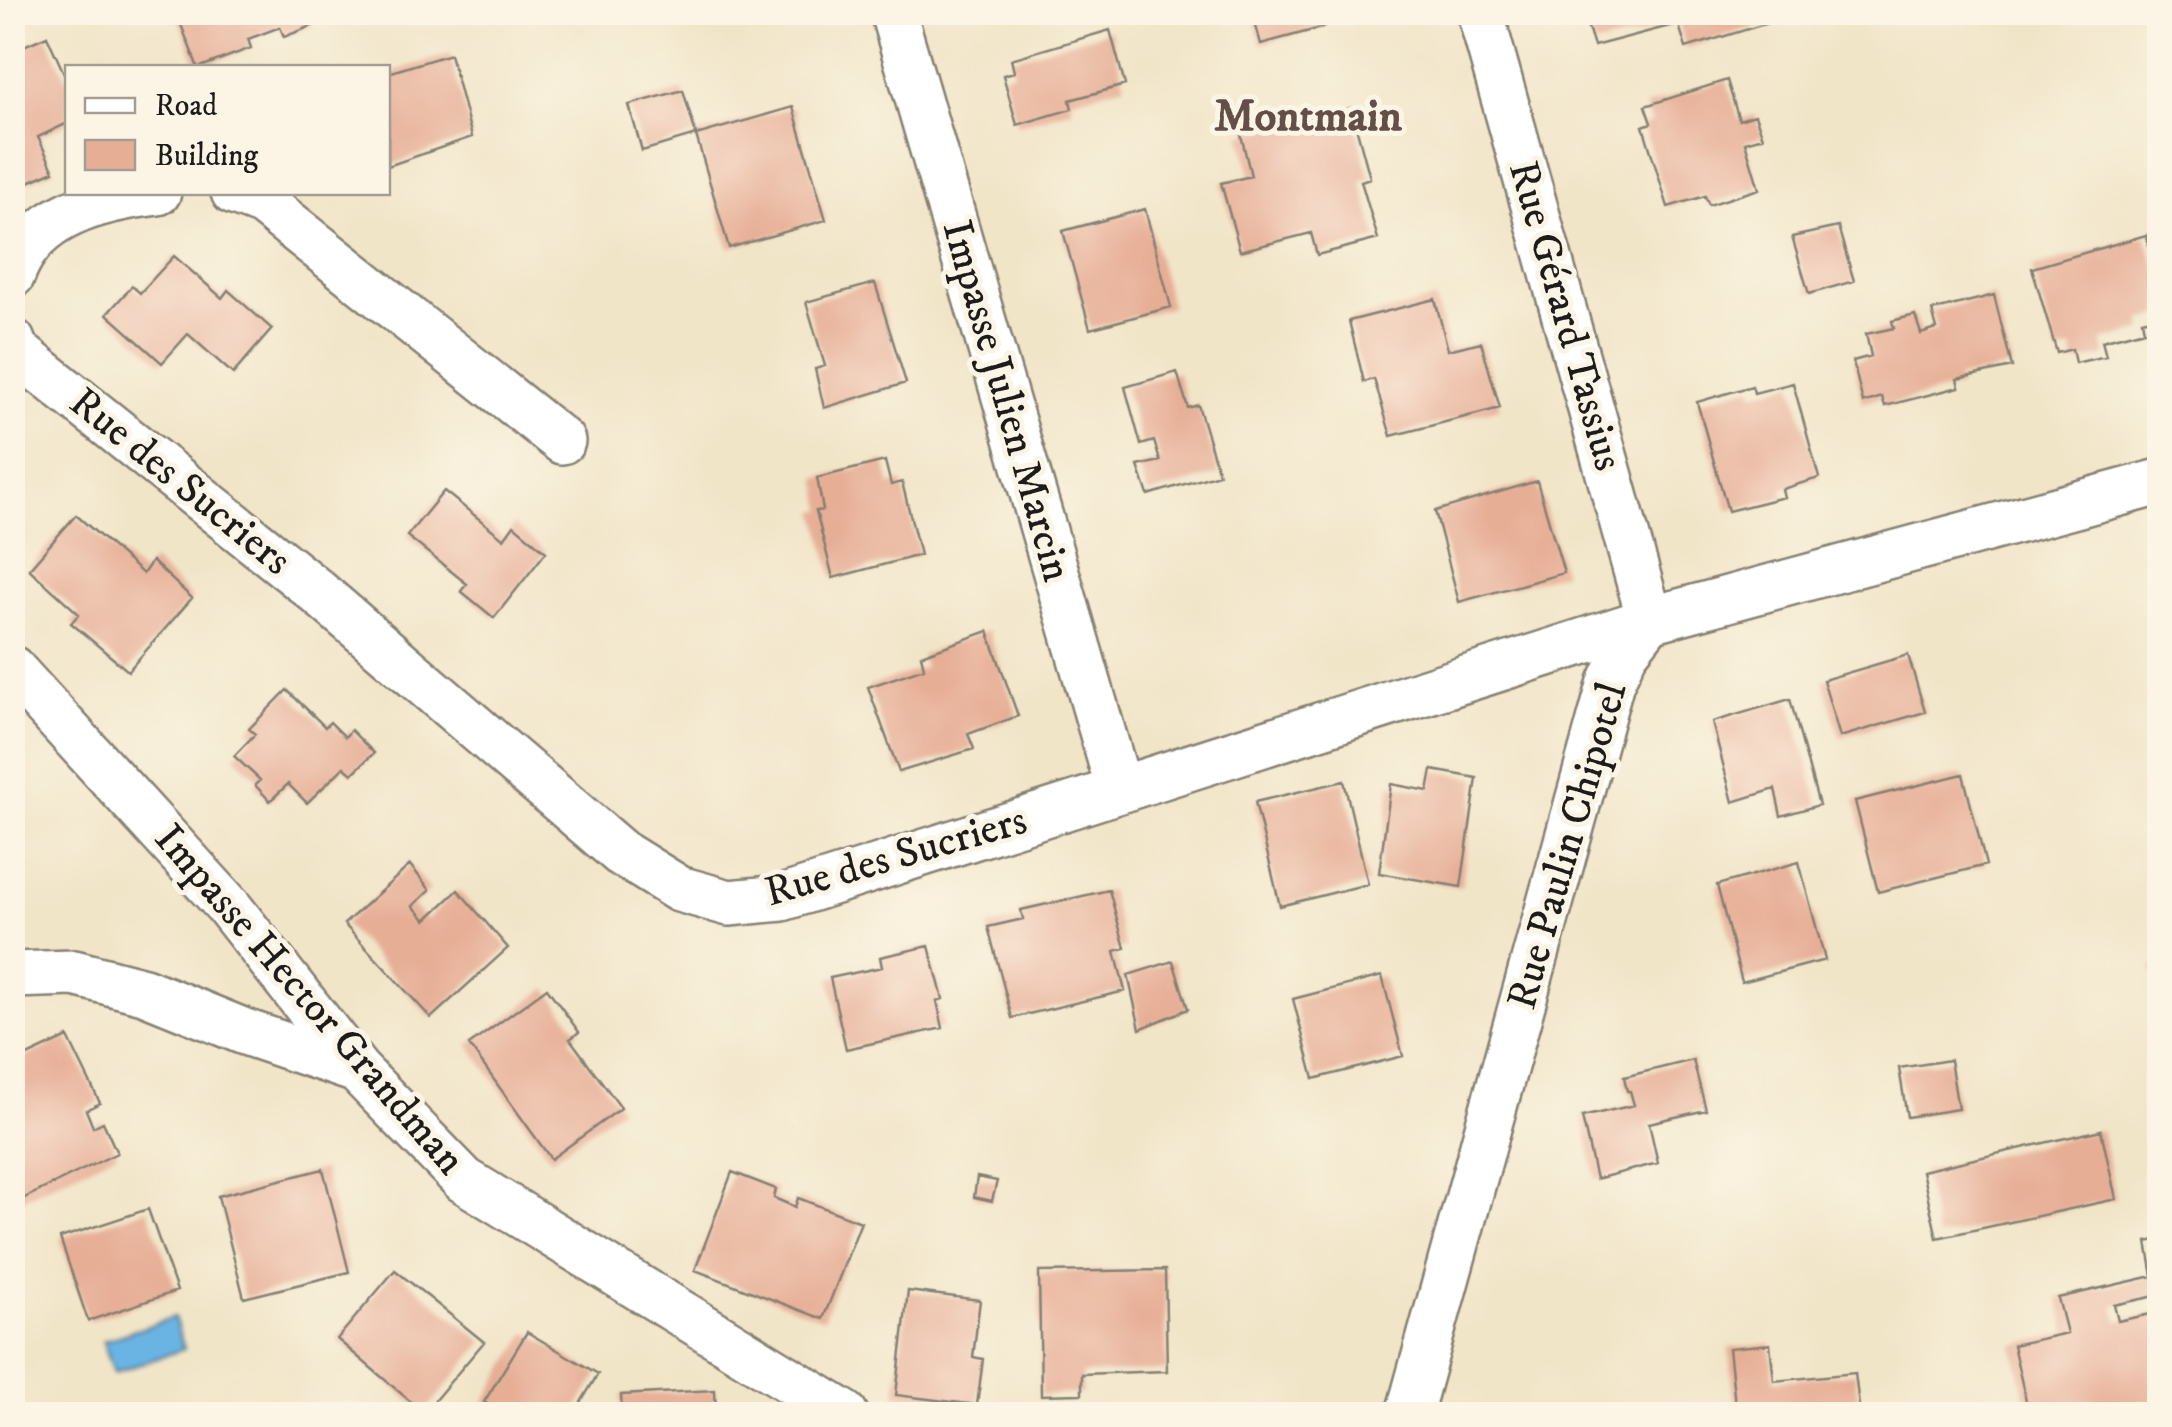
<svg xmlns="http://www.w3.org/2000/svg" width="2172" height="1427" viewBox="0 0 2172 1427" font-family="'IM FELL DW Pica',serif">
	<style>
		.water { fill: #6bb4e3; stroke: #446880; stroke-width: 2.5 }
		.building { fill: #e7ae96 }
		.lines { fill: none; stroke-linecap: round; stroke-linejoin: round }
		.minor-casing { stroke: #868072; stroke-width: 50 }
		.minor { stroke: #fff; stroke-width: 45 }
		.labels { text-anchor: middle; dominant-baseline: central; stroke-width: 10; stroke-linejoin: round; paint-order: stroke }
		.street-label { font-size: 42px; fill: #1c1c1c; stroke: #fcf5e5 }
		.neighbourhood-label { font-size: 45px; font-weight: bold; fill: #634f47; stroke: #fcf5e5 }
	</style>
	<rect width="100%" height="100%" fill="#fcf5e5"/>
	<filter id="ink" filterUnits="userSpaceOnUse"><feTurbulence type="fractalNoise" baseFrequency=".01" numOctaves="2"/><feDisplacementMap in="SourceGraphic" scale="20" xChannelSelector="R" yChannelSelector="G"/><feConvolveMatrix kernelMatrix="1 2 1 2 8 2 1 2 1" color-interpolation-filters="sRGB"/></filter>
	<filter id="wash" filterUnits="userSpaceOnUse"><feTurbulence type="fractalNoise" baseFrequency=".0048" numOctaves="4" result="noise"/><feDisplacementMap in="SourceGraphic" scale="40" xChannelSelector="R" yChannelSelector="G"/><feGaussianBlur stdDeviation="2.25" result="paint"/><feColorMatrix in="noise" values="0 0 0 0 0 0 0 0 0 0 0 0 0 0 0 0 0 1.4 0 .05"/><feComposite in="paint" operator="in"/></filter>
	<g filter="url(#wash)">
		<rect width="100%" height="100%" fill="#f1e5c8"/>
		<path class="water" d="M 174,1317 L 184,1349 L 114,1373 L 103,1341 Z"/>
		<g id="blocks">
			<path class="building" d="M 176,12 L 306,12 L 312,26 L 284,37 L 280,27 L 248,39 L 251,48 L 198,68 Z
				M 1252,12 L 1320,12 L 1324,27 L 1261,44 Z
				M 1583,12 L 1715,12 L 1715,14 L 1594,46 Z
				M 1725,12 L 1801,12 L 1801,13 L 1686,48 L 1679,25 Z
				M 1110,30 L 1125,85 L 1070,100 L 1072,109 L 1017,125 L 1003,75 L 1014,72 L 1011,59 Z
				M 47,36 L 68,82 L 68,123 L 38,137 L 54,171 L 12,189 L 12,51 Z
				M 450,54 L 472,137 L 388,166 L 388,73 Z
				M 1727,80 L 1739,120 L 1755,115 L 1763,137 L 1745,142 L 1759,189 L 1709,205 L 1705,196 L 1668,207 L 1643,126 L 1651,123 L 1645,106 Z
				M 683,90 L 696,135 L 642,151 L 629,105 Z
				M 793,107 L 826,220 L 729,248 L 696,135 Z
				M 1351,108 L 1370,178 L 1361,181 L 1378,239 L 1317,255 L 1311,233 L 1240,251 L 1221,183 L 1251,176 L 1241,135 Z
				M 1145,209 L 1171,307 L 1090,329 L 1063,231 Z
				M 1838,227 L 1854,281 L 1809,294 L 1792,237 Z
				M 2146,235 L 2160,281 L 2160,316 L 2142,320 L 2144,330 L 2102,341 L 2106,356 L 2075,363 L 2072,349 L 2057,353 L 2032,268 Z
				M 174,256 L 222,298 L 228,290 L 272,329 L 233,374 L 188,334 L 162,363 L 107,314 L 132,286 L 140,293 Z
				M 875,283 L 906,383 L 824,408 L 815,369 L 825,366 L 806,302 Z
				M 1994,295 L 2012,367 L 1957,379 L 1959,387 L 1885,406 L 1882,397 L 1863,403 L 1853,361 L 1871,356 L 1866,334 L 1894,328 L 1892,321 L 1915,315 L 1921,334 L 1937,329 L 1932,311 Z
				M 1435,299 L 1448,350 L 1481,342 L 1500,408 L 1391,436 L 1374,379 L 1364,382 L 1349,321 Z
				M 1177,372 L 1188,408 L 1198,405 L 1219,474 L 1148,495 L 1138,466 L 1160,461 L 1154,441 L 1141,445 L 1125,387 Z
				M 1793,383 L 1819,478 L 1782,489 L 1784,497 L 1728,511 L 1697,402 L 1752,386 L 1754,393 Z
				M 885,461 L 891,485 L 902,482 L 920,555 L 833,578 L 816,511 L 823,510 L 817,478 Z
				M 1537,481 L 1564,573 L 1459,602 L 1435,511 Z
				M 444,491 L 504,539 L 514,525 L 546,552 L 494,618 L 461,591 L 467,584 L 407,536 Z
				M 76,515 L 143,574 L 152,561 L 192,598 L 128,671 L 71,623 L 79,614 L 29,569 Z
				M 988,631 L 1018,716 L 968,734 L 974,749 L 899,772 L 868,687 L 924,668 L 921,655 Z
				M 1908,655 L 1925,712 L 1840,737 L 1823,680 Z
				M 287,690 L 325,727 L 330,722 L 345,737 L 351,730 L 374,753 L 352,774 L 344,767 L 307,803 L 288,784 L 270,801 L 255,785 L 260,780 L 234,756 L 255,734 L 249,729 Z
				M 1790,699 L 1819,805 L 1781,816 L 1775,789 L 1733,802 L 1712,722 Z
				M 1432,770 L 1477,778 L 1461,887 L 1379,873 L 1391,784 L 1428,791 Z
				M 1963,774 L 1986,865 L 1878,892 L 1855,801 Z
				M 1344,781 L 1368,884 L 1280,906 L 1255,802 Z
				M 1799,862 L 1825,960 L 1742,982 L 1717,885 Z
				M 410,865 L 430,890 L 413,906 L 426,920 L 458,890 L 508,948 L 431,1018 L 344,924 Z
				M 1109,890 L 1125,948 L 1115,951 L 1125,991 L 1012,1018 L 988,927 L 1023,919 L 1021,910 Z
				M 929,946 L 943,999 L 937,1001 L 943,1028 L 846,1049 L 830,978 L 882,967 L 880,957 Z
				M 1173,961 L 1188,1009 L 1140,1029 L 1128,975 Z
				M 2160,965 L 2160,989 L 2158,989 L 2152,967 Z
				M 1382,976 L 1403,1056 L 1314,1079 L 1293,999 Z
				M 547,988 L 579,1032 L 570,1039 L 621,1108 L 551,1159 L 469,1045 Z
				M 68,1037 L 100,1103 L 86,1110 L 93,1127 L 103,1122 L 117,1153 L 12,1204 L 12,1063 Z
				M 1693,1060 L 1706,1110 L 1649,1123 L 1658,1163 L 1596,1179 L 1582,1117 L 1634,1105 L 1630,1091 L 1627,1091 L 1624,1077 Z
				M 1950,1060 L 1958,1109 L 1907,1117 L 1899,1068 Z
				M 2101,1130 L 2116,1199 L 1937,1238 L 1922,1171 Z
				M 323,1169 L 349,1272 L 244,1298 L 218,1196 Z
				M 732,1172 L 776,1189 L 774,1198 L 795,1207 L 798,1198 L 861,1222 L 823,1319 L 695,1270 Z
				M 977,1177 L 997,1181 L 992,1201 L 974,1197 Z
				M 148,1209 L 177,1291 L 88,1321 L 60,1238 Z
				M 2160,1239 L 2160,1295 L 2114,1305 L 2118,1321 L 2160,1312 L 2160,1414 L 2029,1414 L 2013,1345 L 2067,1333 L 2058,1298 L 2153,1276 L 2147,1242 Z
				M 395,1270 L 484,1342 L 424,1413 L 337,1339 Z
				M 1165,1270 L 1167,1371 L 1082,1374 L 1082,1394 L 1041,1395 L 1039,1272 Z
				M 908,1291 L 980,1300 L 973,1357 L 983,1359 L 977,1405 L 896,1395 Z
				M 527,1332 L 598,1374 L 574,1414 L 506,1414 L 484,1402 Z
				M 1770,1344 L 1774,1381 L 1855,1373 L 1860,1414 L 1736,1414 L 1729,1348 Z
				M 715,1390 L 716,1414 L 622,1414 L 621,1395 Z"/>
		</g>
	</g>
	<g filter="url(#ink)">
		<use href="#blocks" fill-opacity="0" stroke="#868072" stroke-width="2.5"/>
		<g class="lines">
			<g class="minor-casing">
				<path id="minor" d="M 893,12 L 1119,789
					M 1480,12 L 1650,620
					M 234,192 L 263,203 L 562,441
					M 12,275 C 33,214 101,199 158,192
					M 12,341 L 15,350 L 314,589 L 621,853 L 679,889 L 729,903 L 782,898 L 1650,620 L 2160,482
					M 12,669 L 228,906 L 357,1070 L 464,1180 L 845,1414
					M 12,975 L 74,973 L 144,991 L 245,1032 L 357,1070
					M 1409,1414 L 1611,682 L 1625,652 L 1650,620"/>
			</g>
			<use href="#minor" class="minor"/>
		</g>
	</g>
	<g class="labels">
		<g class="street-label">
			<text transform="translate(1565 316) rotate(74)">Rue Gérard Tassius</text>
			<text transform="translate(1006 401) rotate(74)">Impasse Julien Marcin</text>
			<text transform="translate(180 482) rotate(39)">Rue des Sucriers</text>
			<text transform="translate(1568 846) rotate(-74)">Rue Paulin Chipotel</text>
			<text transform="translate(896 857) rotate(-16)">Rue des Sucriers</text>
			<text transform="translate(309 1000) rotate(49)">Impasse Hector Grandman</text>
		</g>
		<g class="neighbourhood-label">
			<text x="1308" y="117">Montmain</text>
		</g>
	</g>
	<rect width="2172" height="1427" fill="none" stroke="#fcf5e5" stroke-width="50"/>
	<rect x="65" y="65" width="325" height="130" fill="#fcf5e5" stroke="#a29e95" stroke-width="2.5"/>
	<rect x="85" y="98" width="50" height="15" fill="#ffffff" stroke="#a29e95" stroke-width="2.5"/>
	<text x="155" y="115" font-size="30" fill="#1c1c1c">Road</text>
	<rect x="85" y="140" width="50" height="30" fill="#e7ae96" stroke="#a29e95" stroke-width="2.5"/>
	<text x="155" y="165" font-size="30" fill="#1c1c1c">Building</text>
</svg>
